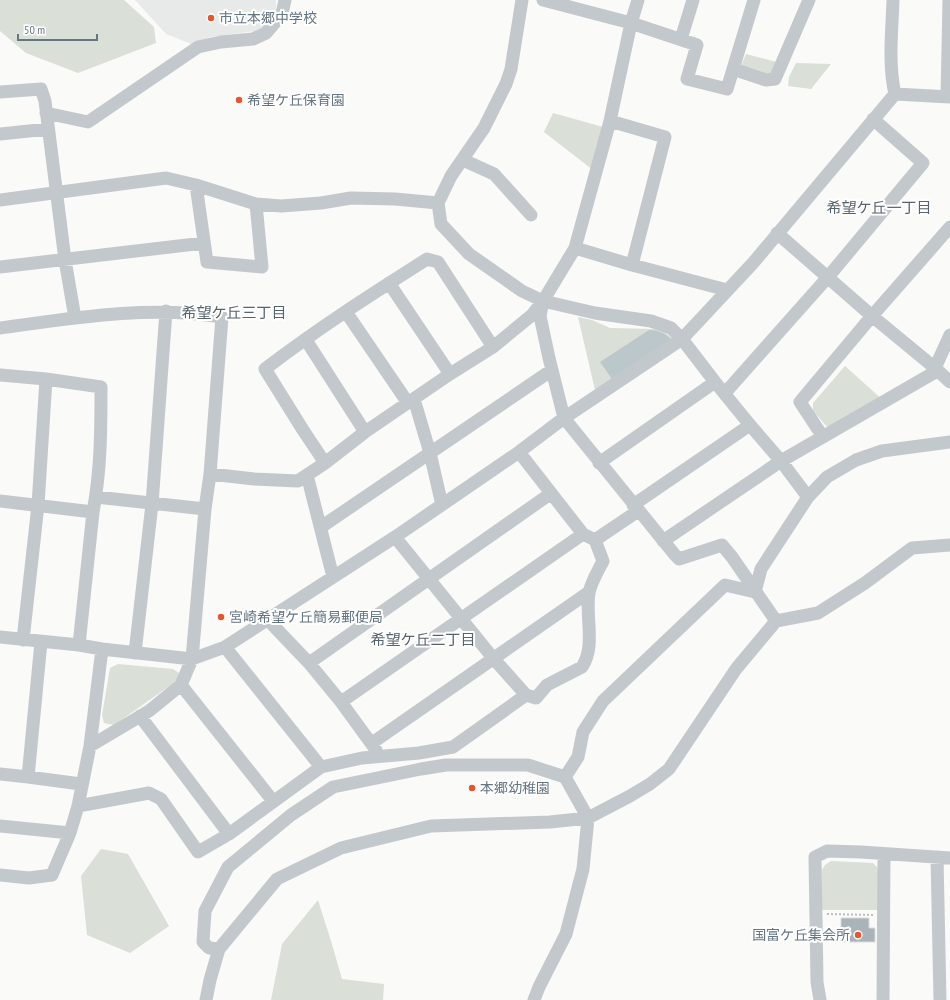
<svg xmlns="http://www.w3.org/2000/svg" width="950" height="1000" viewBox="0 0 950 1000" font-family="'PT Sans Narrow','Noto Sans JP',sans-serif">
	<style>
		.built { fill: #e8e9e9 }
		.green { fill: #dadfd7 }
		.water { fill: #bbc7cb }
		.building { fill: #aab3b9; stroke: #dcdcda }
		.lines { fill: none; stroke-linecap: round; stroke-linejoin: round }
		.path { stroke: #bbbfc2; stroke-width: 2; stroke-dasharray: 2 2; stroke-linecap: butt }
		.minor { stroke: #c3c8cc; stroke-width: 13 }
		.poi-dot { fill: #e4572e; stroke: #fff; stroke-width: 1.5 }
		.labels { text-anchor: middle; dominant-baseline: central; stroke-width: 4; stroke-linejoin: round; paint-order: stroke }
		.poi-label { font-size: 14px; fill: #657683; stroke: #fff; text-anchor: start }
		.neighbourhood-label { font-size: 15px; fill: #57646e; stroke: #fff }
	</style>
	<rect width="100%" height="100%" fill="#fafaf8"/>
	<path class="built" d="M 135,0 L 276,0 L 276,11 L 267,25 L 255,31 L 211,37 L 191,44 L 166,34 Z"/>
	<path class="green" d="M 0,0 L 124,0 L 154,27 L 156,43 L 78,73 L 26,53 L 0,31 Z
		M 746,54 L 777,62 L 770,76 L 741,66 Z
		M 796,63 L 831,64 L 811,89 L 788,86 L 789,77 Z
		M 553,113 L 603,127 L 593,170 L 544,132 Z
		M 578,317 L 592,320 L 610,328 L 654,329 L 666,333 L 674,340 L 595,390 Z
		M 845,366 L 885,402 L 829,429 L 813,411 L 813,403 Z
		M 118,664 L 173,669 L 179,673 L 178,680 L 114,725 L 104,723 L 102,715 L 110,668 Z
		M 101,849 L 128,854 L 169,926 L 130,953 L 87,935 L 81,876 Z
		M 831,861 L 873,863 L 877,867 L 878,872 L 878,910 L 822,910 L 822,870 L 825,865 Z
		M 318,900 L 331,941 L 342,979 L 384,984 L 383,1000 L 271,1000 L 282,944 Z"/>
	<path class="water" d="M 649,330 C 658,330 665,333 672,340 L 612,379 L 600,362 Z"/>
	<path class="building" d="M 841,918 L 869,918 L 869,928 L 875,928 L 875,942 L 841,942 Z"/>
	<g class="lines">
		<path class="path" d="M 827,914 L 873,915"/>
		<path class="minor" d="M 522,0 L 511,69 L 506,84 L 484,128 L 451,176 L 438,203 L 441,224 L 469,254 L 522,291 L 543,301 L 595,313 L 651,321 L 671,328 L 682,339 L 715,382 L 750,425 L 781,461 L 808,497
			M 543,0 L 631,23 L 697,45 L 687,79 L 727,89 L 754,0
			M 893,0 C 892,31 888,64 895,94
			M 681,39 L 693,0
			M 733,69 L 766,80 L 775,79 L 809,0
			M 0,92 L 41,89 L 45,101 L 65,260 L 75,318
			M 947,97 L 949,0
			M 46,113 L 88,122 L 198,47 L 221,42 L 253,39 L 266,33 L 282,14 L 285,0
			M 610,121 L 665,137 L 632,265
			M 0,134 L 48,129
			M 463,160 L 494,174 L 531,215
			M 196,185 L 207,262 L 262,267 L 256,204
			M 0,200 L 166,178 L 196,185 L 256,204 L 281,206 L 321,203 L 351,198 L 395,199 L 438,203
			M 777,233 L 872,316 L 935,368 L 950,382
			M 575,248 L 632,265 L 727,290
			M 0,267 L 204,243
			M 389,283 L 450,374
			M 543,301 L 540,316 L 549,358 L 564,418 L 675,555 L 679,559 L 722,545 L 732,557 L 776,621
			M 346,312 L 408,403
			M 0,328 C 73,318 149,305 222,317 L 210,474 L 205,509 L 192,659 L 181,685 L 149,711 L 90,746
			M 306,340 L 365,432
			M 935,368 L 950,335
			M 0,375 L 46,379 L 101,387 C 101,429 101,470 93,512 L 79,645
			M 725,393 L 828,277 L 923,163 L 873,119
			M 414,399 L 430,453 L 442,505
			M 823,437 L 800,402 L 872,316 L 950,227
			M 325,463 L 303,430 L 265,369 C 317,329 372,294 427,259 L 438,262 L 493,347
			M 599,463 L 715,382
			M 210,474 L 254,479 L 298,481 L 325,463 L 365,432 L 450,374 L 493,347 L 532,315 L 543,301 L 575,248 L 610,121 L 631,23 L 638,0
			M 307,475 L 333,577
			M 96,497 L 205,509
			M 0,501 L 93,512
			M 633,505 L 750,425
			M 321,527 L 552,370
			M 395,537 L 493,658 L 526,695 L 536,698 L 547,685 L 582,667 C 596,646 585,616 589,593 C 591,582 598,571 603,561 L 595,540 L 583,534 L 519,452
			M 595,540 L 638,511
			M 663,541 L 781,461 L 937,371
			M 755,592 L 761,569 L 808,497 L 827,477 L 856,460 L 882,451 L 950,442
			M 268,620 L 309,663 L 341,702 L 376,750
			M 0,637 L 79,645 L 102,649 L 192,659 L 225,647 L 395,537 L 519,452 L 564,418 L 682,339 L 753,263 L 895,94 L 950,97
			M 23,640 L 38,505 L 46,379
			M 225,647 L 321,767
			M 135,653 L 152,504 L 166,311
			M 309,663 L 550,494
			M 181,685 L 273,801
			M 341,702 L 583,534
			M 140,716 L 229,834
			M 372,743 L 589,592
			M 0,774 L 28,777 L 81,784
			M 28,777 L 41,642
			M 565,777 L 578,757 L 583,732 L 603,701 L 725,585 L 755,592
			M 78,806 L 149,793 L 161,799 L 198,852 L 229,834 L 321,767 L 362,758 L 419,753 L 453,747 L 526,695
			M 0,826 L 70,833
			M 937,857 L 940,1000
			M 0,875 L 29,878 L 52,875 L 70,833 L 78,806 L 90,746 L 102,649
			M 219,949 L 277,879 L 341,848 L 431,826 L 550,822 L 588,818 L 630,796 L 650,784 L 669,769 L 736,669 L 776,621 L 818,613 L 865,583 L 912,548 L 950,545
			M 206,1000 L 210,980 L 219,949 L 209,948 L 203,942 L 205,911 L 228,867 L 291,815 L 333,787 L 421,769 L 446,765 L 528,765 L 565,777 L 588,818 L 583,869 L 566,934 L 539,987 L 534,1000
			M 820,1000 L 817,982 L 815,857 L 827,851 L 861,852 L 950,858
			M 883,1000 L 884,854"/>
	</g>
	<g class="poi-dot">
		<circle cx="211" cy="18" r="4"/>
		<circle cx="239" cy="100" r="4"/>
		<circle cx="221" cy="617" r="4"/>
		<circle cx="472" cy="788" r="4"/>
		<circle cx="858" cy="935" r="4"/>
	</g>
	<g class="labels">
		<g class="poi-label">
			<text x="219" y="18">市立本郷中学校</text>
			<text x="247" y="100">希望ケ丘保育園</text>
			<text x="229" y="617">宮崎希望ケ丘簡易郵便局</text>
			<text x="480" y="788">本郷幼稚園</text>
			<text x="850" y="935" text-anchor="end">国富ケ丘集会所</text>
		</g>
		<g class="neighbourhood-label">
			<text x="879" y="207">希望ケ丘一丁目</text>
			<text x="234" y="312">希望ケ丘三丁目</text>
			<text x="423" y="639">希望ケ丘二丁目</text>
		</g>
	</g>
	<path d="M18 34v6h79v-6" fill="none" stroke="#657683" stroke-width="2"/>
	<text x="24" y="34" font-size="12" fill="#657683" stroke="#ffffff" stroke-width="3" paint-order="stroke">50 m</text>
</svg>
